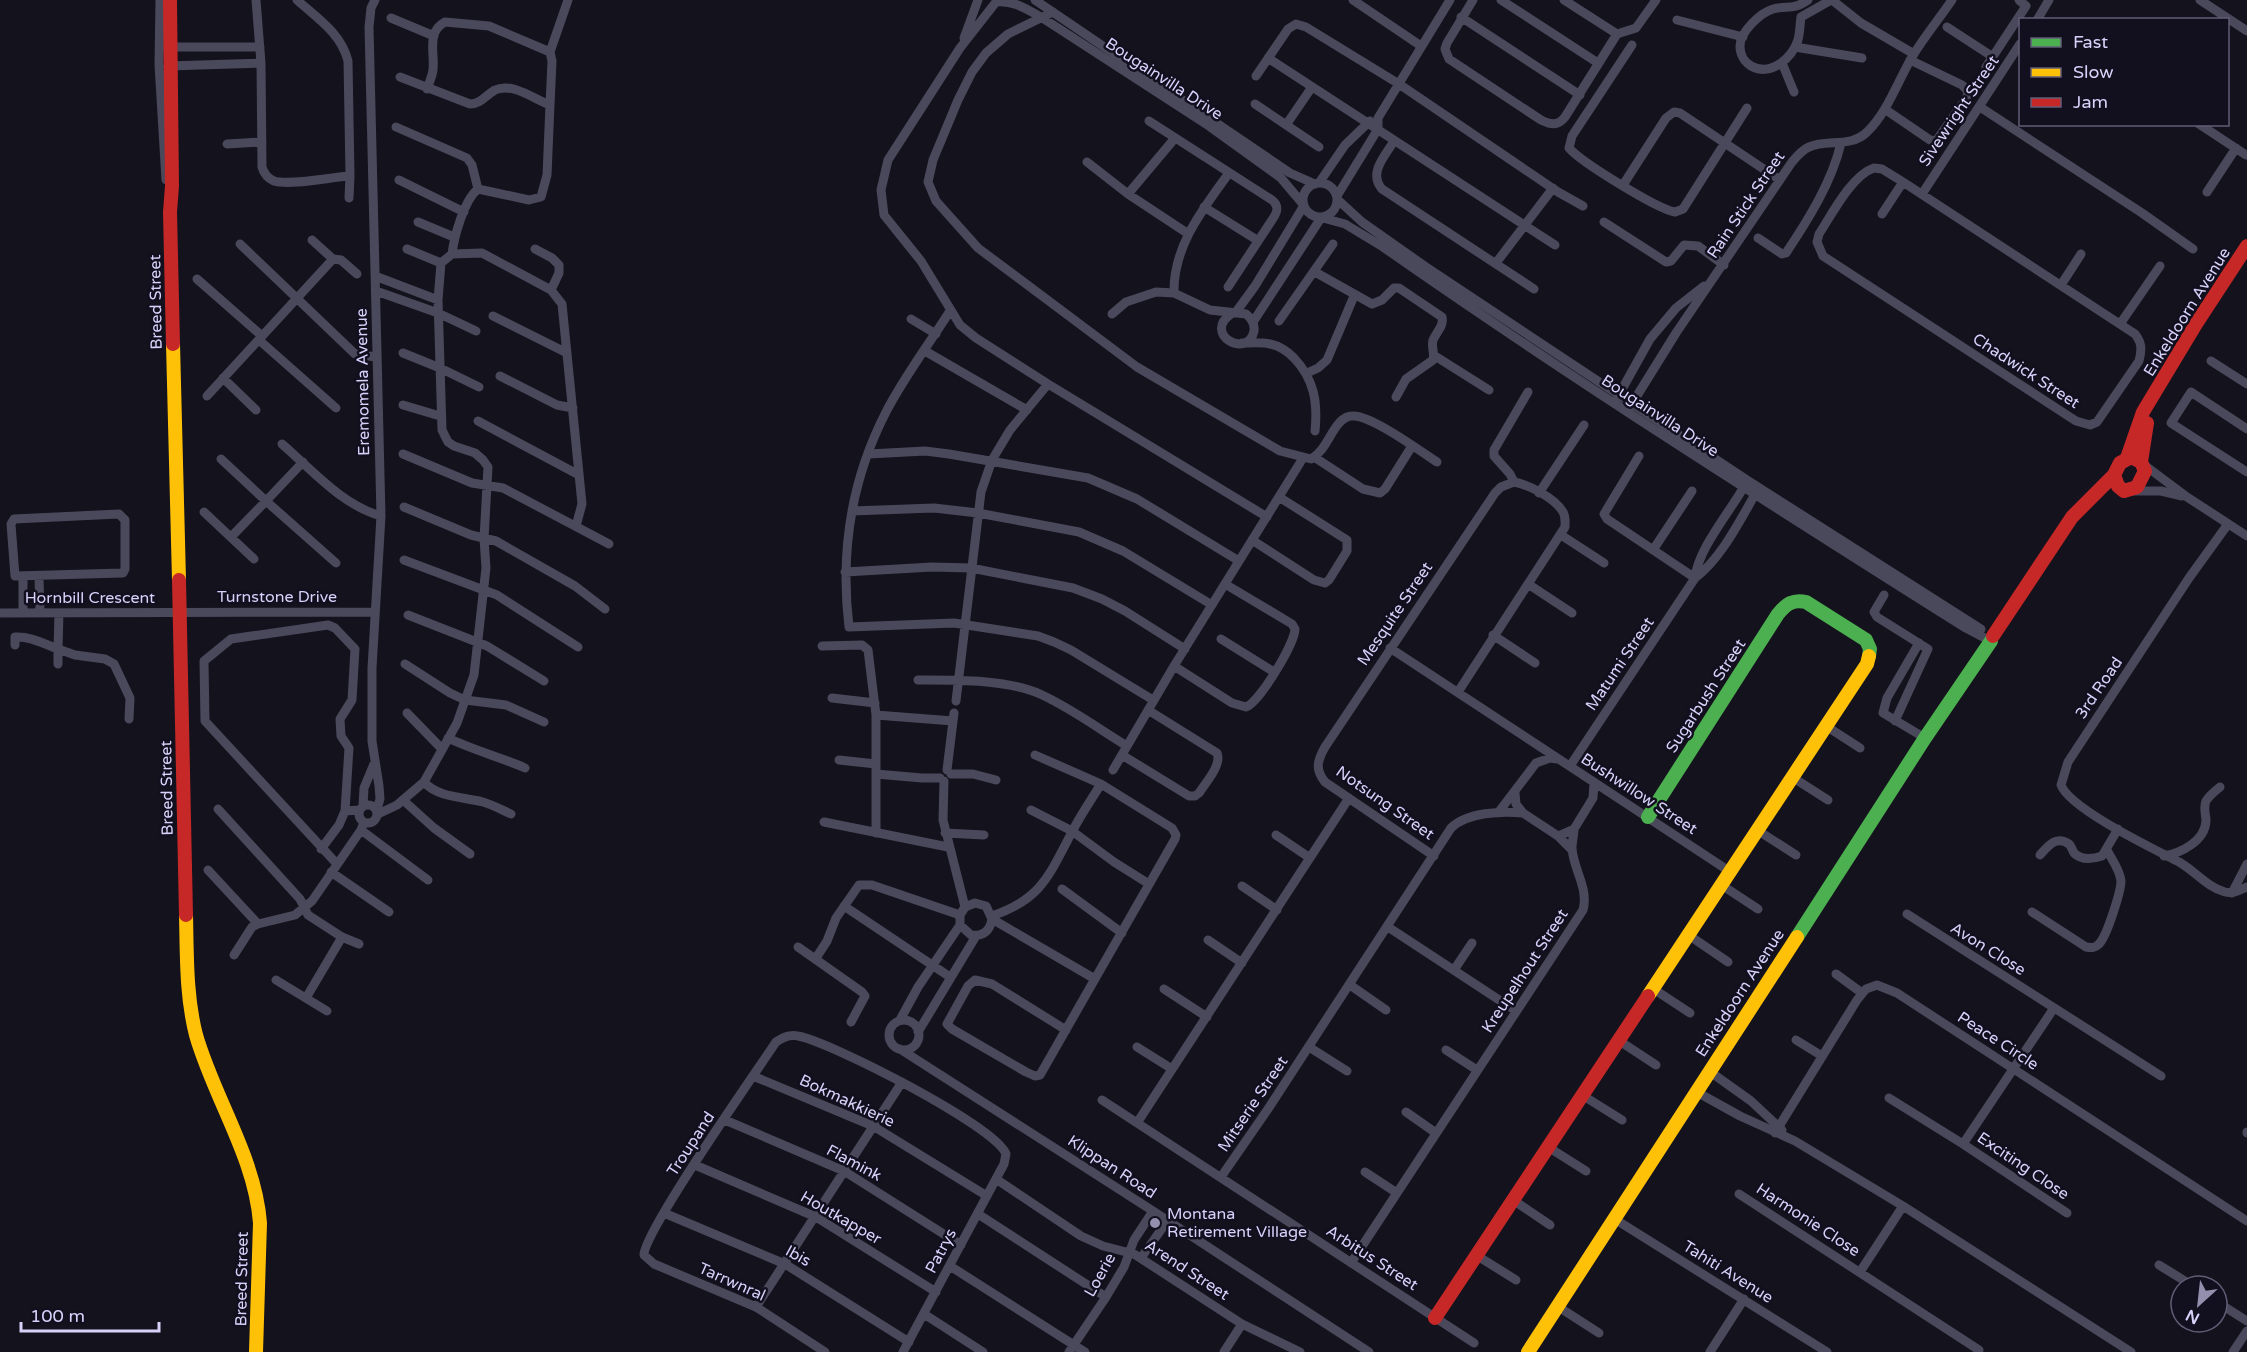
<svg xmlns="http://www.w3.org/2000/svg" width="2247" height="1352" viewBox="0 0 2247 1352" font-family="'Varela Round',sans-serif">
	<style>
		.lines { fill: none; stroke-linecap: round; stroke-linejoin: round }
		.street { stroke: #4a485b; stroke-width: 9 }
		.fast { stroke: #4caf50; stroke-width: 14 }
		.slow { stroke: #ffc107; stroke-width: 14 }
		.jam { stroke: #c62828; stroke-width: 14 }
		.poi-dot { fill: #938fac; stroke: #120f1f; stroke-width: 2 }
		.labels { text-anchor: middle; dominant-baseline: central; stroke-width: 5; stroke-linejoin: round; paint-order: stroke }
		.street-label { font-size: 16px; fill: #d7d2fa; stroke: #120f1f }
		.poi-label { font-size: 16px; fill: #d7d2fa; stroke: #120f1f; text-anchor: start }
	</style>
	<rect width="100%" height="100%" fill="#14121c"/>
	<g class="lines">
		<path class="street" d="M 160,0 L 159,65 L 166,180
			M 256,0 L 261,63 L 262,167 C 264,174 267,178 274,181 C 290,186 331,177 350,176 L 348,61 C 341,33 317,18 297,0
			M 375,0 L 371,8 L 369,27 L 381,516 L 372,668 L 372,741 L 379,786 L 380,799 L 377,809
			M 1035,0 L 1290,173 L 1315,184
			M 1353,0 L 1421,46
			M 1473,0 L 1447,43 L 1445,49 L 1449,59 L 1541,120 C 1551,125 1558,126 1565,117 L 1617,34 L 1636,28 L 1656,0
			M 1501,0 L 1598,63
			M 1564,0 L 1617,34
			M 1808,0 C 1792,11 1788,5 1773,9 C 1760,13 1740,32 1740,46 C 1740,54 1744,62 1751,66 C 1771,77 1792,58 1798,40 C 1800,32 1800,24 1801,17 L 1831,0
			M 1832,0 L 1861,23 L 1914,54
			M 2200,0 L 2247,31
			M 1053,12 L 1008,34 L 986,53 L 972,72 L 958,100 L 933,160 L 928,182 L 936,201 L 978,248 L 1137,367 L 1280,451 L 1311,459 C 1326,450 1329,434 1340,422 C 1343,419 1347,416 1352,416 C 1370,414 1420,451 1437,462
			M 1461,17 L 1580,95
			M 391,18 L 434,36
			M 1677,20 L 1743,37
			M 2037,20 L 2049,0
			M 1947,27 L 1993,57
			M 964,38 L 978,0
			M 1632,45 L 1572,136 L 1569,148 C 1581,162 1657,209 1675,212 L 1683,209 L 1747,108
			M 167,47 L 260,47
			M 1795,47 L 1862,58
			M 1268,58 L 1555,245
			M 1782,63 L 1794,92
			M 168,66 L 261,63
			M 1986,67 L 2026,6 L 2019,0
			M 1256,76 L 1288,29 L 1296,24 L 1306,27 L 1399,84 L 1558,192 L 1583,206
			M 400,77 L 470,104 C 481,104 486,95 495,90 C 512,82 534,99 550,105 L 547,175 L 541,197 L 529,200 L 478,189 C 464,200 454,237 452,254
			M 427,89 C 429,83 432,77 433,70 C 435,53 426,32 445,22 L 489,26 L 550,52
			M 1255,104 L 1319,147
			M 550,105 L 552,61 L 550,52 L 568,0
			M 1980,107 L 2142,213 L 2193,249
			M 1889,112 L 1930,140 L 1936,141 L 1967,97 L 1968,91 L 1962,85 L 1910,60
			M 1149,121 L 1272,200 C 1280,206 1277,213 1272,220 L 1228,287
			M 2199,124 L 2246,155
			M 1286,125 L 1312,87
			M 396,127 L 467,158 L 472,165 L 478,189
			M 1394,141 C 1385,156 1368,173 1382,189 L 1534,289
			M 227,144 L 262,142
			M 1087,162 L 1128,194 L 1187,233
			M 1874,168 L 1882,169 L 1903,182 L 2135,334 C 2142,343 2142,349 2139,361 L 2097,422 L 2090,425 L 2076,421 L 1823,256 L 1817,242 L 1819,234 C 1832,214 1852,175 1874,168 Z
			M 399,180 L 464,212
			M1303 200a17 17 0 1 1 34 0a17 17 0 1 1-34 0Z
			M 1319,183 L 1345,145 L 1370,121
			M 1623,185 L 1666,118 L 1674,112 L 1680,113 L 1780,180
			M 2207,192 L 2236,148
			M 1128,194 L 1175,138
			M 1922,194 L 2020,44
			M 1337,196 L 1378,129 L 1378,118 L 1450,0
			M 349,198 L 350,176
			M 1337,199 L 1362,222 L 1426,267 L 1747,480 L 1981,629
			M 1204,207 L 1257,240
			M 1882,214 L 1903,182
			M 1323,218 L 1345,224 L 1383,247 C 1573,380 1769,504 1964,627 L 1983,637
			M 418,222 L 454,237
			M 1604,222 L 1666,262 L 1671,261 L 1684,245 L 1698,246 L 1724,265
			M 1758,238 L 1782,254 L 1786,253 C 1808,220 1832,182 1841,143
			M 312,240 L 333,259 L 341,260 L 357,274
			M 240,244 L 355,354 L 376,357
			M 407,249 L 441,263
			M 535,249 L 552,258 L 559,265 L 559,273 L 551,290
			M 1496,263 L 1553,188
			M 1315,272 L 1372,304 L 1382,300 L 1394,288 L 1399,288 L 1442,317 C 1444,326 1437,331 1433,340 C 1431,347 1435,353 1433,360 L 1406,379 L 1396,397
			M 375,276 L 438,300
			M 197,279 L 262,336
			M 2061,285 L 2081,254
			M 376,291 L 438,313 L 476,331
			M 1174,293 C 1173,246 1203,209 1229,173
			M 950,311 C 929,344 904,377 886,412 C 851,480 840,552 849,627 L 954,623 L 1038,636 L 1054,642 L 1071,650 L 1153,700
			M 1236,312 L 1255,286 L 1303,207
			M 1112,314 L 1126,302 L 1156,292 L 1174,293 L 1210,310 L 1246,314 C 1251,318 1255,323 1254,331 C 1248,360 1202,334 1231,314
			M 493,316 L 567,353
			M 911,319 L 936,334
			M 1279,321 L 1333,244
			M 1253,322 L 1321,218
			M 2120,324 L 2160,266
			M 259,340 L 336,408
			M 1242,343 C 1251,343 1261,342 1270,344 C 1279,346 1287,351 1294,358 C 1314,379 1318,402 1315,431
			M 925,351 L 1027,410
			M 403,353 L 440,368 L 479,387
			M 1435,356 L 1489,390
			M 2211,361 L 2247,384
			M 1307,373 L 1318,368 L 1327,360 L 1354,296
			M 500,376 L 557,405 L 573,408
			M 223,378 L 256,410
			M 207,396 L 333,259
			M 1616,400 L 1650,339 L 1676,308 L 1704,286
			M 403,405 L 440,416
			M 1630,407 L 1676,333 L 1792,162 C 1797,156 1802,150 1809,147 C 1827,139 1851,148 1867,132 C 1887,113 1898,81 1912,57 C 1924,37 1939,19 1952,0
			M 478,421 L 579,475
			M 2247,429 L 2191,392 L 2171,423 L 2247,472
			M 282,444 C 312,470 342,505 381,516
			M 403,454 L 472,483 L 503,488 L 609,544
			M 869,454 L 925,451 L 949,454 L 1088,478 L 1137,499 L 1239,561
			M 1639,456 L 1604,514 L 1607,519 L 1695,578
			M 1314,457 L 1363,489 L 1380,493 L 1385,489 L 1412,446
			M 221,459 L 266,501 L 231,537
			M 303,462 L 266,501 L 336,563
			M 2143,464 L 2187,497 L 2247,536
			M 1514,482 L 1510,474 L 1494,456 L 1494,450 L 1528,392
			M 2130,491 L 2161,491 L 2182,496
			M 1539,493 L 1584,425
			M 404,507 L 471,535 L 496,541 L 575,586 L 605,609
			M 852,511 L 934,508 L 978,513 L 1079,532 L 1123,551 L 1212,605
			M 204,512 L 254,559
			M 119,514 L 125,520 L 125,569 L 123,573 L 15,576 L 11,524 L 14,519 Z
			M 1267,517 L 1048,384 L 976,338 L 960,325 L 921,261 L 884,215 L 881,190 L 888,160 L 960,48 L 996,2 C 1013,0 1026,9 1041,17 L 1209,126 L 1281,178 L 1302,203
			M 2228,524 L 2189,578 L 2068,762 L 2061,785 C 2070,809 2154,849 2179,862 C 2195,871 2207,887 2225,892 C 2233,894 2240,890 2247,887
			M 1561,535 L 1604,563
			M 1252,540 L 1314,580 L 1325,583 L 1329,580 L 1347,551 L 1347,540 L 1279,497
			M 1653,550 L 1692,491
			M 404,560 L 497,595 L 578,647
			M 845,572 L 932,567 L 971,568 L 1073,588 L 1102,599 L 1125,611 L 1185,649
			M 23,577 L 23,613
			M 39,577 L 40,613
			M 1695,578 C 1698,548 1731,511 1746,483
			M 1528,584 L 1572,613
			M 1884,595 L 1874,612 L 1877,617 L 1928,649 L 1895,721
			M 0,613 L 375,612
			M 59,613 L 58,649 L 75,655 L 105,659 L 114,664 L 130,698 L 129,719
			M 408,615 L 487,646 L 544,681
			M 1493,635 L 1535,663
			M 1221,639 L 1274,672
			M 1919,643 L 1887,698 L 1883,713 L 1925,738
			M 15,645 L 15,637 C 30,636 44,644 58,649 L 58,664
			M 822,646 L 862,645 L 868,650 L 876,715 L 876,833
			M 1390,648 L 1729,871
			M 405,664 L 450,693 L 465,700 L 506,705 L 544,722
			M 1174,666 L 1232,703 L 1246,707 C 1259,703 1295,643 1295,629 L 1292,624 L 1225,584
			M 918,680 C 954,680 1007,679 1040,694 C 1071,708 1099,729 1127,746
			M 1458,692 L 1565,527 C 1565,522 1566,517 1563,512 C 1555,498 1529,485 1514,482
			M 832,698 L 875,703
			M 956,701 L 981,492 L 992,460 L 1010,430 L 1048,384
			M 407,713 L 441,748
			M 876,715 L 953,721
			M 1826,726 L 1860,748
			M 448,738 C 473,750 500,757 525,768
			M 1035,755 L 1101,784 L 1172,828 L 1176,835 L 1175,839 L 1040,1075 L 1035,1076 L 1026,1072 L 952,1029 L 947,1024 L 968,986 L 975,980 L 992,984 L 1066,1030
			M 1122,755 L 1189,796 L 1195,796 L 1199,793 C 1206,782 1222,765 1217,753 L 1148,710
			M 839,760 L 876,764
			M 1570,766 L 1695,578 C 1721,559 1740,520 1757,491
			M 947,770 L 954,713
			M 1113,770 L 1174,666 L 1303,458
			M 876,774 L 922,778 L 940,778
			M 951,774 L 973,774 L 996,780
			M 1792,777 L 1828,800
			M 944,781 L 943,820 L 965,907 L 960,915 L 960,925 L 971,935 C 983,937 990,931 992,919 L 986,906 L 975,903 L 965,907
			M 424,782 C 438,798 464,797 483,802 C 493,805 502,810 511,814
			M 1515,793 L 1516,804 L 1523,813 L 1558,836 L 1572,850
			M 403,800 L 434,828 L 470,854
			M359 814a9 9 0 1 1 18 0a9 9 0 1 1-18 0Z
			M 363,806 L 364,788 L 374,764
			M 218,809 L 300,899 L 308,915 L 342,937 L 359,944
			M 1031,810 L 1072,831 L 1114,862 L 1149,884
			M 1498,813 L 1536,763 L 1550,758 L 1557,759
			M 378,814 L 397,805 L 424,782 L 457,723 L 474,675 L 486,568 L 484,539 L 488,467 L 483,460 L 475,453 L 454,446 L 448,442 L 442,430 L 438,300 L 441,263 L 452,254 L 482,253 L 551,290 L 562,304 L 582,504 L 576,526
			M 824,822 L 948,847
			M 361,830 L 428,880
			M 1757,830 L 1796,855
			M 945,833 L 984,835
			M 1276,835 L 1310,858
			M 1558,836 L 1574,829 L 1593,798 L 1594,784
			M 321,849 L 339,825 L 345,811 L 360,810
			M 2040,855 C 2048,846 2056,835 2069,844 C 2071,846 2073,851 2074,853 C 2082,861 2093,859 2102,856 L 2118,829
			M 1434,856 L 1325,782 C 1315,770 1317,761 1325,747 L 1495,493 L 1501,487 L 1514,482
			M 2164,856 C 2181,853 2205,841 2206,821 C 2206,814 2203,808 2206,801 C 2209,796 2215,791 2220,787
			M 337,864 L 205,721 L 204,661 L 231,639 L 328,625 L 335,628 L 355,649 L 352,700 L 340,719 L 341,736 L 349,748 L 345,811
			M 208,870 L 258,924
			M 331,872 L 389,912
			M 1720,884 L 1758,909
			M 1242,886 L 1277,910
			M 1062,889 L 1122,933
			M 2232,893 L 2247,864
			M 844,906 L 950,977
			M 2032,912 L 2086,947 C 2092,948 2095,948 2099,944 C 2107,936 2121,891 2121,881 C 2120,870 2112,860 2107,850
			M 1907,914 L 2161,1076
			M 992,916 C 1042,899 1049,875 1072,832 C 1080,816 1091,800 1101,784
			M 992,919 L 1095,979
			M 1388,927 L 1516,1011
			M 1687,934 L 1728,962
			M 1208,940 L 1242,963
			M 798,947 L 862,992 L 865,996 L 851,1022
			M 234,955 L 252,927 L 258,924 L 295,915 L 312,901 L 361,830 L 364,822
			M 816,958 L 827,941 L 836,918 L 859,885 L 872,885 L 960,915
			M 1454,970 L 1472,943
			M 1836,974 L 1862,993
			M 276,980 L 327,1011
			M 1350,985 L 1386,1010
			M 1652,988 L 1690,1013
			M 1164,989 L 1207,1017
			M 306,998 L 342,937
			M 900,1020 L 918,987 L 960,925
			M889 1035a15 15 0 1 1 30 0a15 15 0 1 1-30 0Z
			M 918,1032 L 976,936
			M 1618,1040 L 1656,1065
			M 1796,1040 L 1822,1056
			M 1137,1047 L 1172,1069
			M 1309,1047 L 1347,1071
			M 900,1049 L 1153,1211 L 1369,1352
			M 1446,1050 L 1477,1070
			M 1709,1071 L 1751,1101 L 1782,1130
			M 753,1076 L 873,1126 L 987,1196
			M 1695,1091 L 1740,1116 L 1795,1141 L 1903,1206 L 2131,1352
			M 1582,1095 L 1622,1120
			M 1889,1098 L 1963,1144 L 2067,1213
			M 1102,1100 L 1474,1343
			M 1406,1112 L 1436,1133
			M 725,1120 L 844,1171 L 961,1245
			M 1137,1123 L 1349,798
			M 2247,1132 L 2247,1133
			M 1775,1133 L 1857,1000 L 1866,989 L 1877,985 L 1897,993 L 2247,1221
			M 1963,1144 L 2054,1008
			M 1548,1147 L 1586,1171
			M 695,1165 L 816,1217 L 936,1292
			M 1365,1172 L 1397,1193
			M 1221,1177 L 1268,1109 L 1451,828 C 1467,812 1502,811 1523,813
			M 996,1179 L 1081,1236 L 1103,1246 L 1134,1254 L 1242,1324 L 1300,1352
			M 1739,1194 L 1979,1350
			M 1513,1200 L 1550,1225
			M 664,1213 L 785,1264 L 909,1342
			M 978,1214 L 1106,1297
			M 1613,1218 L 1827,1352
			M 1476,1255 L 1516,1280
			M 1141,1258 L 1168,1220
			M 1351,1263 L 1583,910 C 1589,888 1573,869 1572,848 C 1572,842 1574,835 1574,829
			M 2159,1265 L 2193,1286
			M 950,1266 L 1085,1352
			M 1860,1272 L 1903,1206
			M 2217,1302 L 2247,1321
			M 1557,1306 L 1599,1333
			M 756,1307 L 902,1082
			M 924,1314 L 983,1352
			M 825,1352 L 756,1307 L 654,1264 L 644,1255 C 643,1233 756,1072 776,1042 C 783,1037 790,1034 798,1036 C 831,1042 995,1126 1006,1154 L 1004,1164 L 903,1352
			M 1069,1352 L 1106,1297 L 1124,1267 L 1134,1240 L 1153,1211
			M 1224,1352 L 1242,1324
			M 1710,1352 L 1744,1299
			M 2233,1352 L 2247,1331"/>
		<path class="fast" d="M 1648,817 L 1778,614 C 1786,604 1793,599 1806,602 L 1866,640 L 1870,649 L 1869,656
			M 1797,937 L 1925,738 L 1991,641"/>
		<path class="slow" d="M 173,344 L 179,580
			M 186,915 C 187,956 186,996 196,1035 C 214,1098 255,1157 260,1223 L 256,1352
			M 1648,996 L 1867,664 L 1869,656
			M 1528,1352 L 1797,937"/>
		<path class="jam" d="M 170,0 L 172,186 L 170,212 L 173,344
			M 2131,457 L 2141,462 L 2145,471 L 2137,487 L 2124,491 L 2118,486 L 2114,475 L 2120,463 Z
			M 2127,458 L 2143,412 L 2196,324 L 2247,246
			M 2141,462 L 2147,423
			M 179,580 L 186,915
			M 1993,636 L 2072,517 L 2114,475
			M 1435,1318 L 1648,996"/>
	</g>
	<circle class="poi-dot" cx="1155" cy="1223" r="6"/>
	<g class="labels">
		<g class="street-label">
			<text transform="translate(1164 79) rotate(33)">Bougainvilla Drive</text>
			<text transform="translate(1959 111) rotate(-56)">Sivewright Street</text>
			<text transform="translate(1746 205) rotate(-56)">Rain Stick Street</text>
			<text transform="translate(156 302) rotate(-91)">Breed Street</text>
			<text transform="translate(2187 312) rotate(-58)">Enkeldoorn Avenue</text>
			<text transform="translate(2026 371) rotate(33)">Chadwick Street</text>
			<text transform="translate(363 382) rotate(-91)">Eremomela Avenue</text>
			<text transform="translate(1660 416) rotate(33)">Bougainvilla Drive</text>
			<text x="277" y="597">Turnstone Drive</text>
			<text x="90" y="598">Hornbill Crescent</text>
			<text transform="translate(1395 614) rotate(-56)">Mesquite Street</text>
			<text transform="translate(1620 664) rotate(-56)">Matumi Street</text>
			<text transform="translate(2099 688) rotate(-56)">3rd Road</text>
			<text transform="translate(1706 696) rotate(-57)">Sugarbush Street</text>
			<text transform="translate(167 788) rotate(-91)">Breed Street</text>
			<text transform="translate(1639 794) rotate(33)">Bushwillow Street</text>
			<text transform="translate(1385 803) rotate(35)">Notsung Street</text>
			<text transform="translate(1988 949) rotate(32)">Avon Close</text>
			<text transform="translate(1525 971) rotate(-57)">Kreupelhout Street</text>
			<text transform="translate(1740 993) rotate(-57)">Enkeldoorn Avenue</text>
			<text transform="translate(1998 1041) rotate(33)">Peace Circle</text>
			<text transform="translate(847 1101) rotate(25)">Bokmakkierie</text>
			<text transform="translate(1253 1104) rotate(-56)">Mitserie Street</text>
			<text transform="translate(691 1144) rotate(-57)">Troupand</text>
			<text transform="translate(854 1163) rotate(28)">Flamink</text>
			<text transform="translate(2023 1166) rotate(34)">Exciting Close</text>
			<text transform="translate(1112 1167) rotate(33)">Klippan Road</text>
			<text transform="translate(841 1218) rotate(30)">Houtkapper</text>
			<text transform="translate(1808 1220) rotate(33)">Harmonie Close</text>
			<text transform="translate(941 1251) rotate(-62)">Patrys</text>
			<text transform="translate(798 1256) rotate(29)">Ibis</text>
			<text transform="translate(1372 1258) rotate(33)">Arbitus Street</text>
			<text transform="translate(1187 1270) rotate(33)">Arend Street</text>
			<text transform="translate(1728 1272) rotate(32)">Tahiti Avenue</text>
			<text transform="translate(1100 1275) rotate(-61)">Loerie</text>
			<text transform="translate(242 1279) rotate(-89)">Breed Street</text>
			<text transform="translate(732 1282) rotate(24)">Tarrwnral</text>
		</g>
		<g class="poi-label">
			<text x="1167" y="1214">Montana<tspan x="1167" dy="18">Retirement Village</tspan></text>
		</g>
	</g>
	<rect x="2019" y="18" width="210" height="108" fill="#120f1f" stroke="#615d77" stroke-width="1.5"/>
	<rect x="2031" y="38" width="30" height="9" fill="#4caf50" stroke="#615d77" stroke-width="1.5"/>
	<text x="2073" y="48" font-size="18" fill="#d7d2fa">Fast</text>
	<rect x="2031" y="68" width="30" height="9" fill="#ffc107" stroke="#615d77" stroke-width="1.5"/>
	<text x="2073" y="78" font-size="18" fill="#d7d2fa">Slow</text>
	<rect x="2031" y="98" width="30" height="9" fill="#c62828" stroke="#615d77" stroke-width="1.5"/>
	<text x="2073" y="108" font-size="18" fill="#d7d2fa">Jam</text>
	<g transform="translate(2199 1304) rotate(207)"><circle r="28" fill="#120f1f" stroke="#615d77" stroke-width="1.5"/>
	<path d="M0-4.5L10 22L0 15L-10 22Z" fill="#938fac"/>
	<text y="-9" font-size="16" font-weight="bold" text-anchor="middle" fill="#d7d2fa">N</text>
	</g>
	<path d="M21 1322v9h138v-9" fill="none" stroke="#d7d2fa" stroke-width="3"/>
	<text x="30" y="1322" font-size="18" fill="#d7d2fa" stroke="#120f1f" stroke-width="4.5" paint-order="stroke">100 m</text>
</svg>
